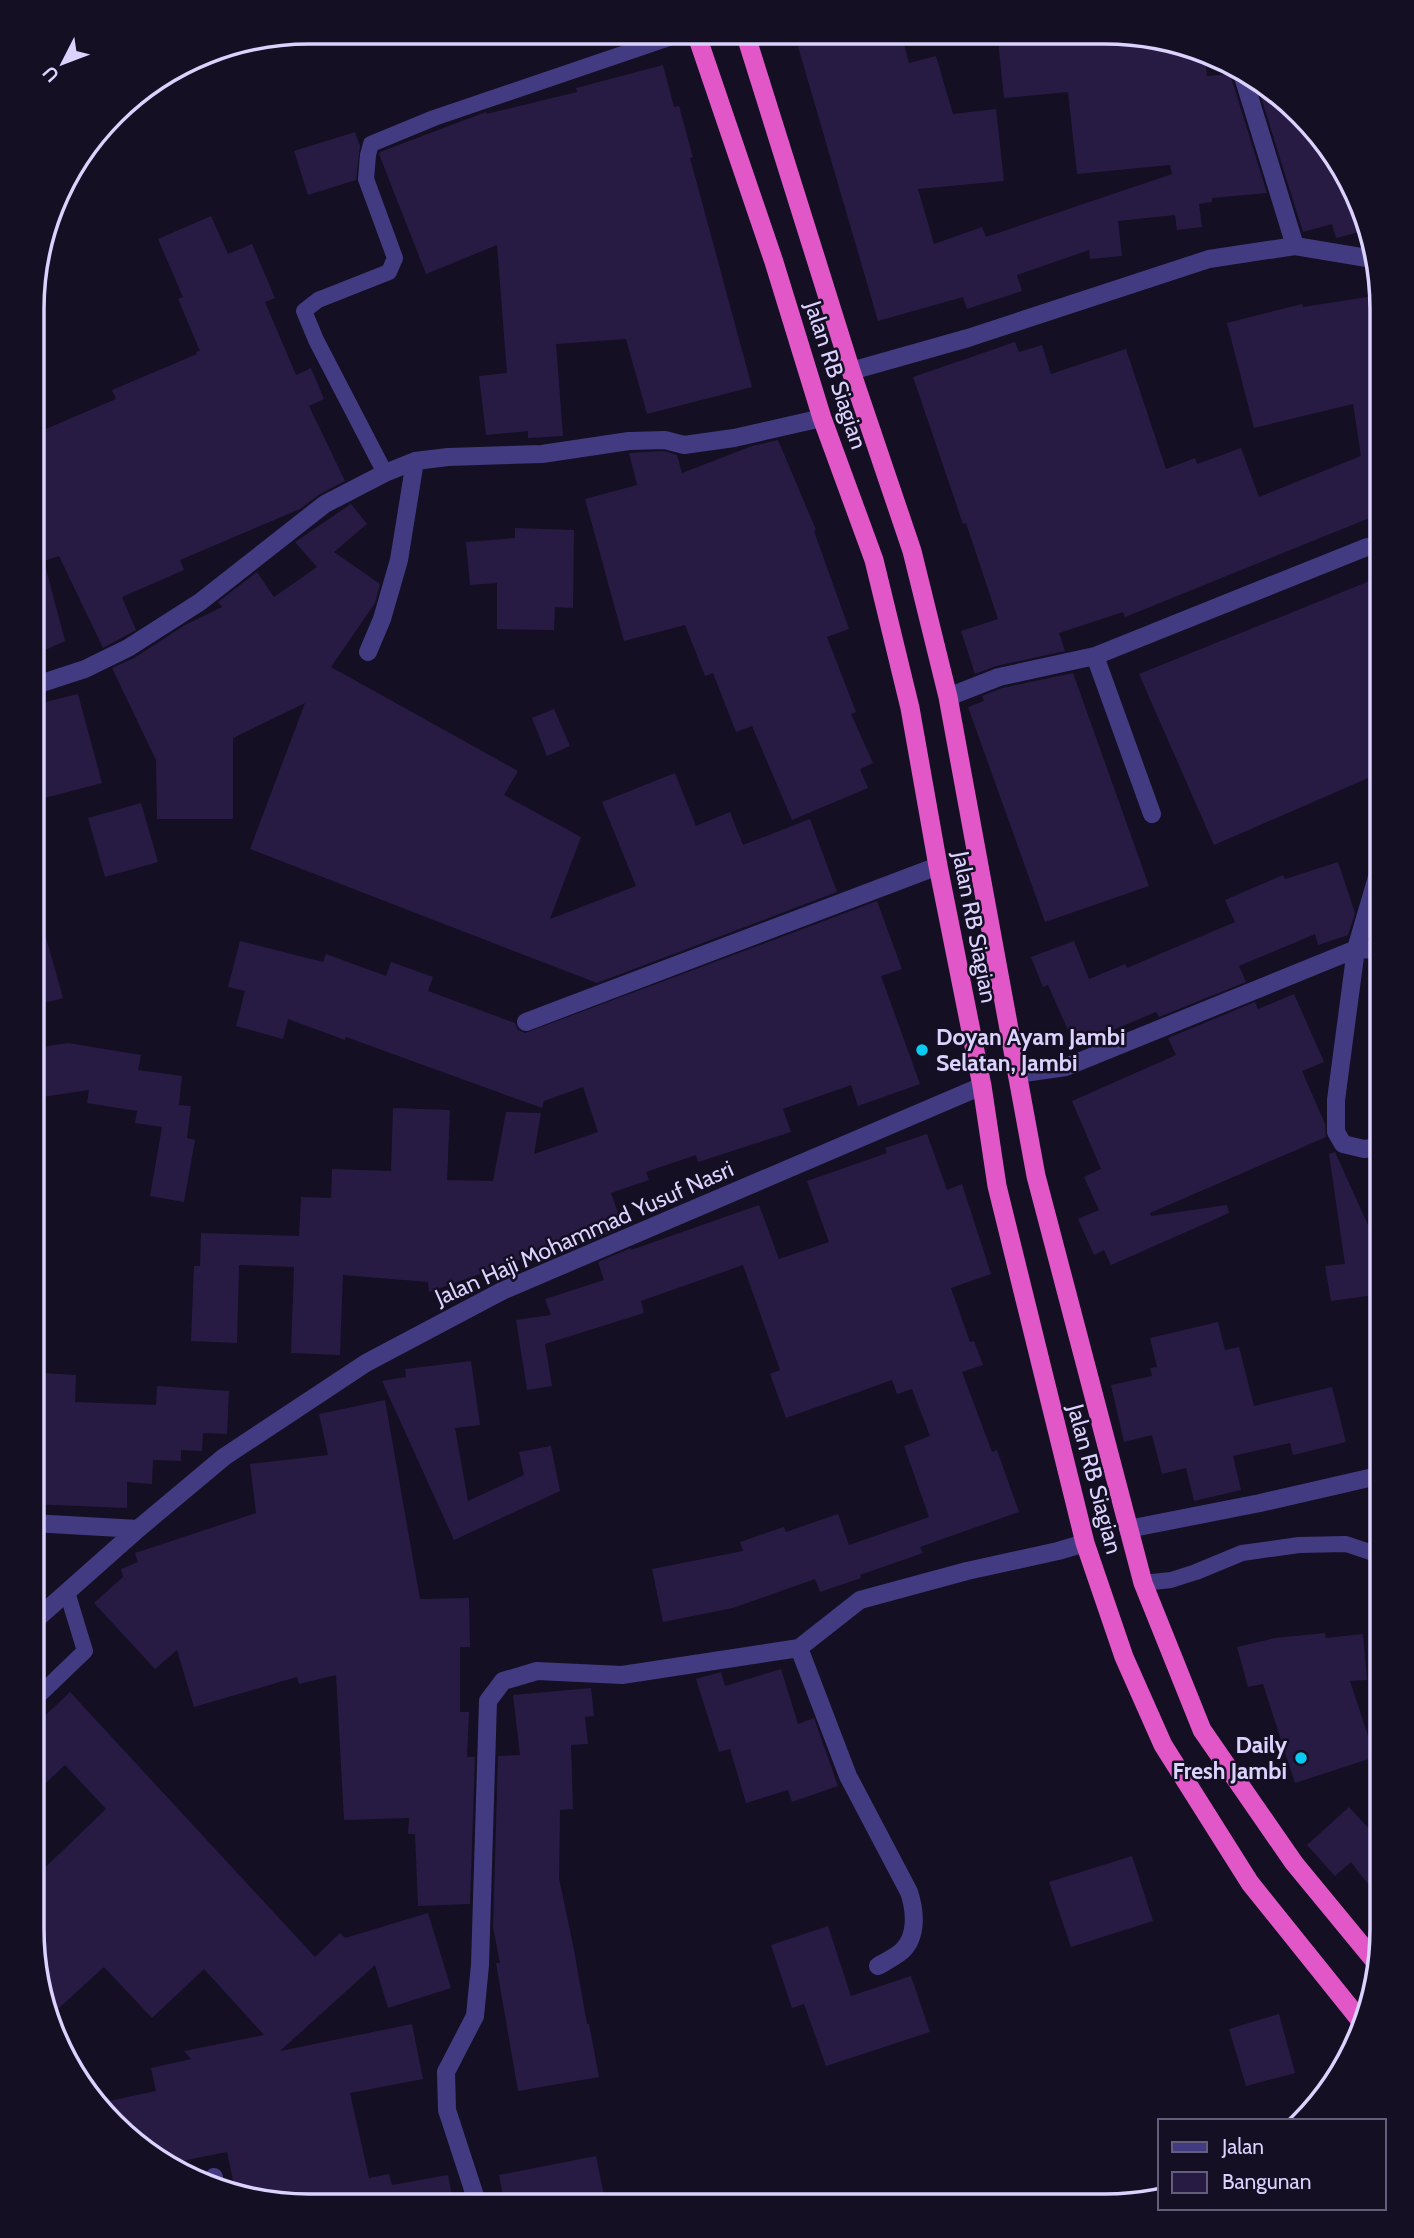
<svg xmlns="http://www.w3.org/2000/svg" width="1414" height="2238" viewBox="0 0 1414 2238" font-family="Cabin,sans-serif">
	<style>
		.building { fill: #271b44 }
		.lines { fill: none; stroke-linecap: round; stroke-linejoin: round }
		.service { stroke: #433b81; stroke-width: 16 }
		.minor { stroke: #433b81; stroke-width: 18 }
		.tertiary { stroke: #433b81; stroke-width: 18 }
		.trunk { stroke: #e257c8; stroke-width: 19 }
		.poi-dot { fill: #07cbf5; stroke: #140f23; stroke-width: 2.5 }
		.labels { text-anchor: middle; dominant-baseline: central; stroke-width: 5; stroke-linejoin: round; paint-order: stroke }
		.street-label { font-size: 23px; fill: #dbd2fe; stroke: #140f23 }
		.poi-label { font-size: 23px; font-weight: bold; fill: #dbd2fe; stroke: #140f23; text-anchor: start }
		.rim { fill: none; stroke: #dbd2fe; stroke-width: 3.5 }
	</style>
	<rect width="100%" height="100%" fill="#140f23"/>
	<path class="building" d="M 794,33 L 901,33 L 909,63 L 936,56 L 953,114 L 996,109 L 1004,181 L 918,189 L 934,244 L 982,227 L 986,237 L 1172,174 L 1170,165 L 1077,174 L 1068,92 L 1004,98 L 998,41 L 1078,34 L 1142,34 L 1204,51 L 1207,76 L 1230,74 L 1267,193 L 1212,198 L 1212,202 L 1199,204 L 1202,227 L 1177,230 L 1175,215 L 1118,221 L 1122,256 L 1090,259 L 1089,250 L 1017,275 L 1022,291 L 967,309 L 963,297 L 878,321 Z
		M 663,65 L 674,107 L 679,106 L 693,157 L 690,158 L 752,387 L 647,414 L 626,339 L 556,344 L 563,436 L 528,438 L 528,431 L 486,435 L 479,376 L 507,373 L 497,245 L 426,274 L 379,154 L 380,152 L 486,112 L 486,114 L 577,92 L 576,88 Z
		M 1255,78 L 1274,89 L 1325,140 L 1361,202 L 1367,230 L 1336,238 L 1332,224 L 1303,232 Z
		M 355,132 L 360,146 L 356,180 L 308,195 L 294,151 Z
		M 211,216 L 228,254 L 252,244 L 275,298 L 265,302 L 296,375 L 311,368 L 324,399 L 309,406 L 345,481 L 320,494 L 300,509 L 180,560 L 184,570 L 122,597 L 136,630 L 103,648 L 59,556 L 44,561 L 65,641 L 41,652 L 33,634 L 34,434 L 116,399 L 112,390 L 197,354 L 196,352 L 200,351 L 178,299 L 183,297 L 158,239 Z
		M 1380,295 L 1382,309 L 1382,513 L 1125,617 L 1123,612 L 1059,633 L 1065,651 L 996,666 L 975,674 L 961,631 L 998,619 L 966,523 L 963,524 L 913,377 L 1015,342 L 1019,352 L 1042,345 L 1051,374 L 1126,349 L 1166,469 L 1195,458 L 1197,464 L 1241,448 L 1259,497 L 1361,456 L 1353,404 L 1254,428 L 1227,323 L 1302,304 L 1303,307 Z
		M 778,440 L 816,530 L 814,531 L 849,629 L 827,637 L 856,712 L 851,714 L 873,763 L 860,769 L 868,788 L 792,820 L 752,726 L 736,732 L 713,673 L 705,676 L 685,625 L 624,641 L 585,499 L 637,485 L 629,453 L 664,451 L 677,455 L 682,473 L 752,446 Z
		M 351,504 L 367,524 L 334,552 L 380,584 L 375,603 L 331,667 L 518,771 L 504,795 L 581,837 L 550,919 L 636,886 L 602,802 L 675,773 L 696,826 L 730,812 L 743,845 L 810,819 L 837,892 L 597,983 L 250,849 L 305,703 L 233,738 L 233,819 L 157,819 L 156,760 L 112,668 L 134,658 L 185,625 L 222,607 L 218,602 L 257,572 L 274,597 L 317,567 L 295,542 Z
		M 515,528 L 574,530 L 573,608 L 555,607 L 554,630 L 497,629 L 497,583 L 470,585 L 466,542 L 515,538 Z
		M 1382,576 L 1382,772 L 1214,845 L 1139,674 Z
		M 1073,673 L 1149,886 L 1045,922 L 968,707 L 984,701 L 982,696 L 1002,688 Z
		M 78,694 L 102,783 L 33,801 L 33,705 Z
		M 554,709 L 570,746 L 547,756 L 532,718 Z
		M 141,803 L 158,862 L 105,877 L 88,818 Z
		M 1338,862 L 1355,913 L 1348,935 L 1318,945 L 1315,934 L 1239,966 L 1246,982 L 1159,1017 L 1156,1012 L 1075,1046 L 1048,985 L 1043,987 L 1031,957 L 1074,941 L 1089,979 L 1125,964 L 1127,968 L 1235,922 L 1225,900 L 1283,875 L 1285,879 Z
		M 877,901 L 902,969 L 881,976 L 920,1084 L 858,1106 L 851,1085 L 783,1109 L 791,1132 L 698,1162 L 696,1155 L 646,1172 L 649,1180 L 611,1193 L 623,1227 L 591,1241 L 589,1235 L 429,1292 L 428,1282 L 343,1275 L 340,1355 L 291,1353 L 294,1267 L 239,1265 L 237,1343 L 191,1341 L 194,1266 L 200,1266 L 201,1233 L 299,1236 L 301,1197 L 331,1198 L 332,1169 L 391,1171 L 393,1108 L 450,1110 L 447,1180 L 493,1181 L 506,1112 L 541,1113 L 534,1154 L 598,1132 L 583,1087 L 544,1101 L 542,1108 L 346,1037 L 345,1040 L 288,1019 L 283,1039 L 236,1026 L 245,991 L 228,987 L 240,941 L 323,962 L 326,954 L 386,976 L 391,962 L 433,977 L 428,991 L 515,1023 L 518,1030 L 525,1033 Z
		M 40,916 L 63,998 L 33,1006 L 33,917 Z
		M 1294,994 L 1324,1062 L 1302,1071 L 1325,1124 L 1326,1137 L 1150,1213 L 1151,1216 L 1227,1205 L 1229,1213 L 1111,1265 L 1104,1250 L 1094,1255 L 1078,1219 L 1099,1210 L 1084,1177 L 1101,1169 L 1072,1101 L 1176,1055 L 1168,1038 L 1255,1002 L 1258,1009 Z
		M 68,1043 L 141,1055 L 138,1070 L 182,1076 L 179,1105 L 191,1106 L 187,1138 L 195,1140 L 184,1202 L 150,1196 L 162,1127 L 135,1123 L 137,1111 L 87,1103 L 89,1090 L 42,1097 L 34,1048 Z
		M 927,1134 L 947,1190 L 962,1184 L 991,1274 L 951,1288 L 970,1342 L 974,1341 L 983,1365 L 962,1372 L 992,1452 L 997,1450 L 1019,1512 L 920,1547 L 923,1553 L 860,1575 L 861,1578 L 820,1592 L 815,1579 L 733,1608 L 663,1622 L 652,1569 L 743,1551 L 740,1542 L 784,1527 L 786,1532 L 838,1514 L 849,1545 L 929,1517 L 904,1446 L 930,1436 L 912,1389 L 897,1394 L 892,1380 L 786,1418 L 770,1374 L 780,1370 L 743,1265 L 641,1301 L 644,1313 L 545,1344 L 552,1386 L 527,1390 L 516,1320 L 551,1315 L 545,1299 L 604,1280 L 598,1262 L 631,1248 L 631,1250 L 759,1205 L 779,1259 L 829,1242 L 807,1181 L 887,1153 L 885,1148 Z
		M 1335,1152 L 1382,1256 L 1382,1294 L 1331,1301 L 1325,1266 L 1345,1264 L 1329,1154 Z
		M 1218,1322 L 1225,1350 L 1239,1347 L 1254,1406 L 1332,1387 L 1346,1442 L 1293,1455 L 1290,1443 L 1233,1456 L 1241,1490 L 1194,1501 L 1186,1468 L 1162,1474 L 1152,1435 L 1124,1442 L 1111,1385 L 1152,1376 L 1150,1368 L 1157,1367 L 1150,1338 Z
		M 471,1361 L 480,1425 L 455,1428 L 468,1501 L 524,1475 L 519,1452 L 551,1446 L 560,1491 L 454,1540 L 382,1381 L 406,1377 L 405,1369 Z
		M 43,1373 L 76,1375 L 75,1402 L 156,1405 L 157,1386 L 229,1391 L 227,1434 L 203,1433 L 202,1451 L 181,1450 L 181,1461 L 153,1460 L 152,1484 L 127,1482 L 127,1508 L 32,1504 L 32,1382 L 43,1383 Z
		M 385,1400 L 420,1599 L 469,1598 L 470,1647 L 460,1647 L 460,1712 L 469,1712 L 467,1757 L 475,1757 L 470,1904 L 418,1906 L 415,1834 L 408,1834 L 409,1818 L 344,1820 L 336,1675 L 299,1684 L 297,1677 L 194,1707 L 177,1650 L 155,1669 L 94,1603 L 123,1577 L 121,1569 L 138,1562 L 135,1553 L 256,1513 L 250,1464 L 328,1455 L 319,1414 Z
		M 1325,1633 L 1326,1638 L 1363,1634 L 1367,1680 L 1350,1681 L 1375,1757 L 1295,1783 L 1263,1684 L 1248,1687 L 1237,1647 L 1275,1638 Z
		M 781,1669 L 798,1724 L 814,1718 L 838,1786 L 792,1802 L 788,1790 L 746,1803 L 730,1749 L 719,1752 L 696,1679 L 721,1672 L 725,1686 Z
		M 591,1688 L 594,1716 L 585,1717 L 588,1744 L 571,1745 L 573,1809 L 560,1810 L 559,1878 L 574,1950 L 587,2024 L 589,2024 L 599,2077 L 518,2091 L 496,1963 L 500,1963 L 493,1927 L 498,1756 L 520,1755 L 513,1695 Z
		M 70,1692 L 315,1957 L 340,1933 L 345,1938 L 428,1913 L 451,1988 L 388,2008 L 375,1965 L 280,2051 L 412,2024 L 423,2079 L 350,2093 L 369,2178 L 389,2174 L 392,2185 L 448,2175 L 454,2205 L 357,2204 L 356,2193 L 311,2204 L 273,2204 L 236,2194 L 227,2152 L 166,2164 L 140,2149 L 95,2104 L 156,2091 L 151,2068 L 191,2059 L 184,2051 L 264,2035 L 204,1969 L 152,2018 L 104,1967 L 49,2017 L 32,1929 L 32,1880 L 106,1809 L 65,1765 L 32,1796 L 32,1728 Z
		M 1349,1807 L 1382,1843 L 1382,1902 L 1351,1862 L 1335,1876 L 1307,1845 Z
		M 1132,1856 L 1153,1921 L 1071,1947 L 1049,1882 Z
		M 828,1926 L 851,1996 L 911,1976 L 930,2032 L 826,2066 L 804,2004 L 792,2008 L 771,1945 Z
		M 1279,2014 L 1295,2073 L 1246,2086 L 1229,2029 Z
		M 596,2156 L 606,2205 L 505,2205 L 499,2175 Z"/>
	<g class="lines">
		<path class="service" d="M 385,473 L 316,340 L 304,311 L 318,300 L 389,272 L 395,258 L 366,179 L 368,155 L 371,144 L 434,118 L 684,33
			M 1143,1583 L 1171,1580 L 1196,1572 L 1242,1553 L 1299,1545 L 1346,1544 L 1382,1556
			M 32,1702 L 85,1651 L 67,1592"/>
		<path class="minor" d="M 1241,70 L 1295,246
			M 368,652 L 382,619 L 399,560 L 415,461
			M 1095,656 L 1152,814
			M 33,686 L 85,669 L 128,648 L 200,602 L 325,504 L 385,473 L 415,461 L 448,457 L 542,454 L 629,441 L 665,440 L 684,445 L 734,438 L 822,418
			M 948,697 L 999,677 L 1095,656 L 1367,547
			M 526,1022 L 938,866
			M 1017,1074 L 1066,1067 L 1356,949 L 1382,950
			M 1382,1147 L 1364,1149 L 1343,1144 L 1336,1132 L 1336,1100 L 1356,949 L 1382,860
			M 1128,1529 L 1260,1503 L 1382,1475
			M 799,1648 L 848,1776 L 909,1892 C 915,1910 918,1936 902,1951 C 895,1957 885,1962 878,1966
			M 214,2177 L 216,2189
			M 478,2205 L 447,2110 L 446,2072 L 475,2016 L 480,1965 L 488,1701 L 503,1681 L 537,1671 L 622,1675 L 799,1648 L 860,1600 L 967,1571 L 1058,1551 L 1085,1543"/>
		<path class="tertiary" d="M 851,371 L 968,338 L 1209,259 L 1295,246 L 1373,259
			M 32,1523 L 138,1529
			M 32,1623 L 138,1529 L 224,1457 L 366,1363 L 502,1291 L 982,1086"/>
		<path class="trunk" d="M 696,33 L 774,262 L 822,418 L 874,560 L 910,708 L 938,866 L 982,1086 L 997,1186 L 1085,1543 L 1124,1657 L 1163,1745 L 1250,1883 L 1364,2025
			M 745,33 L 851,371 L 912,551 L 948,697 L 1036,1176 L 1143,1583 L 1202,1730 L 1294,1863 L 1378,1965"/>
	</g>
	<g class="poi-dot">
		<circle cx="922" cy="1050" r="7"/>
		<circle cx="1301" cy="1758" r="7"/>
	</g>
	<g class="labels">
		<g class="street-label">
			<text transform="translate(836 375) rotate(72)">Jalan RB Siagian</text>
			<text transform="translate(975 927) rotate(79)">Jalan RB Siagian</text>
			<text transform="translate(584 1233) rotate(-24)">Jalan Haji Mohammad Yusuf Nasri</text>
			<text transform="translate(1095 1479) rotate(75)">Jalan RB Siagian</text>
		</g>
		<g class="poi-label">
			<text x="936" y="1037">Doyan Ayam Jambi<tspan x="936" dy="26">Selatan, Jambi</tspan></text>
			<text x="1287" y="1745" text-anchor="end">Daily<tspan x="1287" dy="26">Fresh Jambi</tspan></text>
		</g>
	</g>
	<path d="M0 0H1414V2238H0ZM309 44H1105A265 265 0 0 1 1370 309V1929A265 265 0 0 1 1105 2194H309A265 265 0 0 1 44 1929V309A265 265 0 0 1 309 44Z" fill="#140f23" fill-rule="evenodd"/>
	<path class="rim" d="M309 44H1105A265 265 0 0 1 1370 309V1929A265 265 0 0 1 1105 2194H309A265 265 0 0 1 44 1929V309A265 265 0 0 1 309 44Z"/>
	<rect x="1158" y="2119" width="228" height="91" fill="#140f23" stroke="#645d7b" stroke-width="2"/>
	<rect x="1172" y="2142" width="35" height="10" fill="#433b81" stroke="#645d7b" stroke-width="2"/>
	<text x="1222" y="2154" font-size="21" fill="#dbd2fe">Jalan</text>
	<rect x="1172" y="2172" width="35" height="21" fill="#271b44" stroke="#645d7b" stroke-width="2"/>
	<text x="1222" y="2189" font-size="21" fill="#dbd2fe">Bangunan</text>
	<g transform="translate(63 63) rotate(228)" stroke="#140f23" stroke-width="5" paint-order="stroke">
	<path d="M0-5L12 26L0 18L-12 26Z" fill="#dbd2fe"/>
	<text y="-10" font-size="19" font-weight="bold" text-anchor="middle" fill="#dbd2fe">U</text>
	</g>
</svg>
